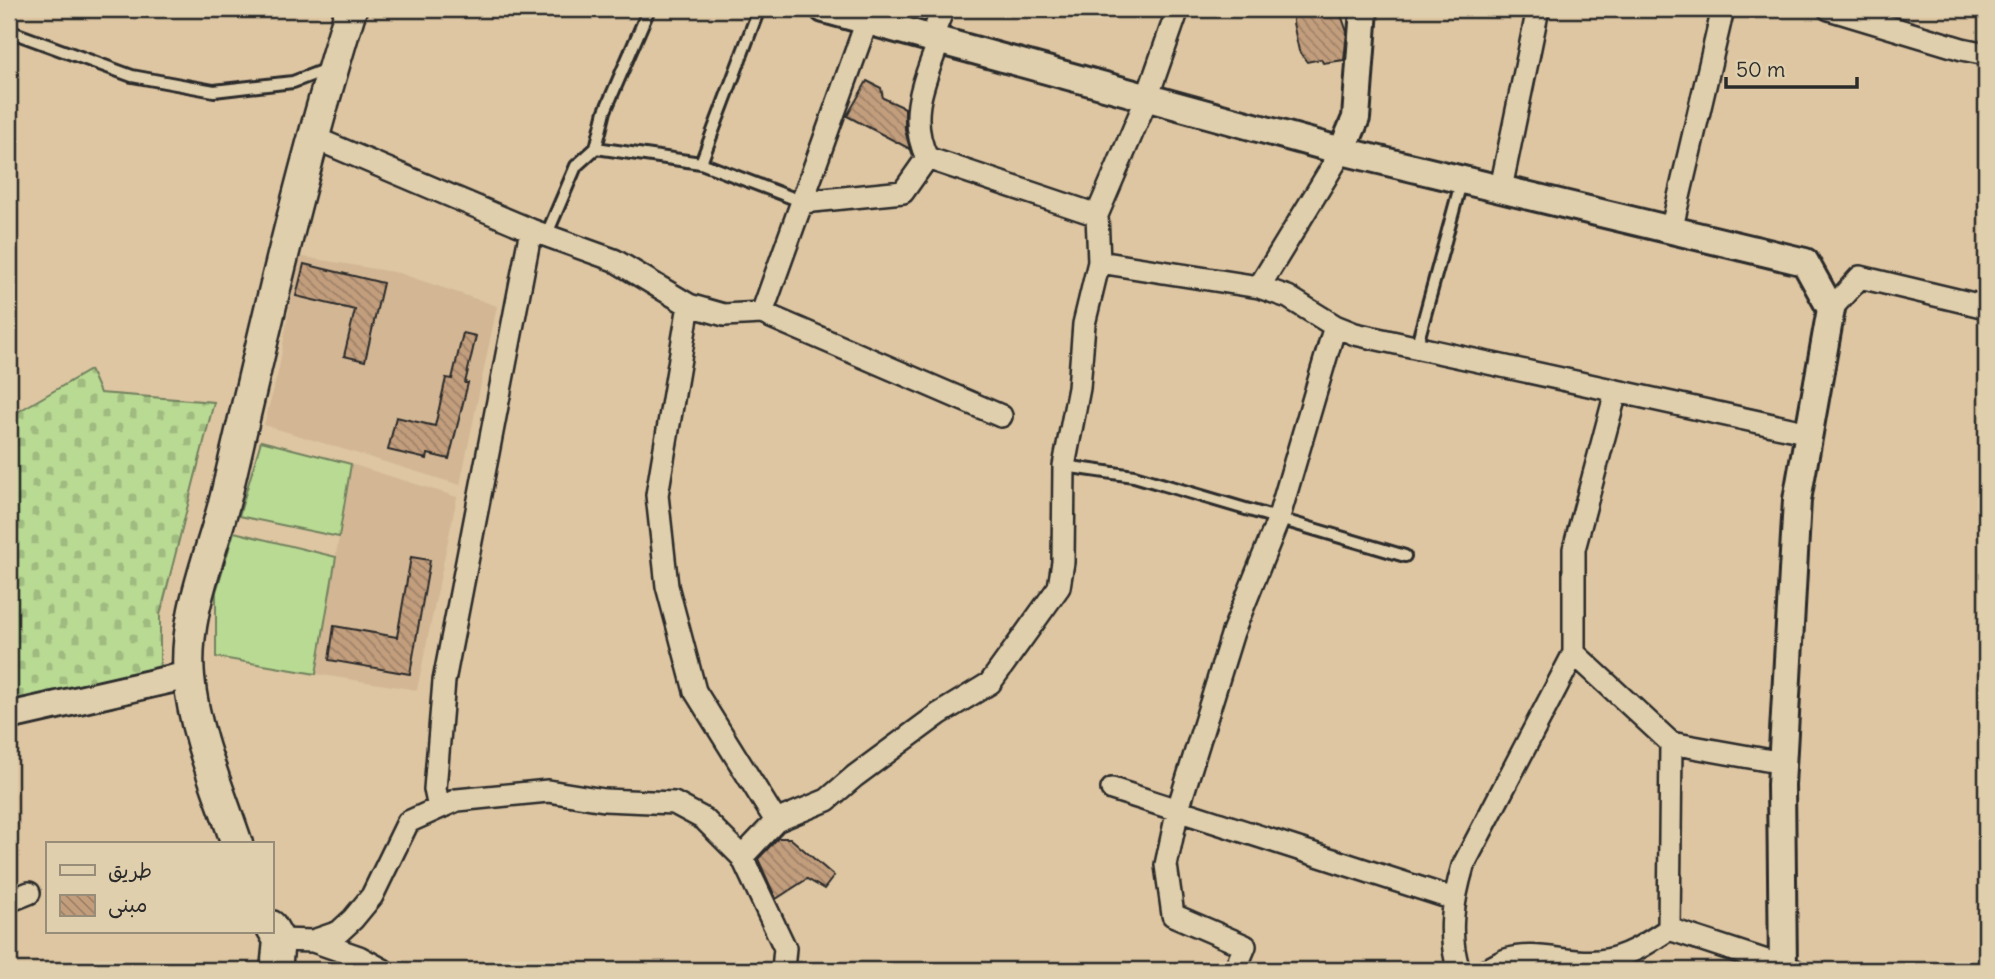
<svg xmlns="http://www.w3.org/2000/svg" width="1995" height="979" viewBox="0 0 1995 979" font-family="Delius,'Playpen Sans Arabic',sans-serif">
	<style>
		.built { fill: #d3b795 }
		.grass { fill: #b9da93; stroke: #72825f; stroke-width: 2 }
		.cemetery { fill: url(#cemetery-stones); stroke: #72825f; stroke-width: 2 }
		.building { fill: url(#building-back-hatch); stroke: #2b2b2b; stroke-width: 2 }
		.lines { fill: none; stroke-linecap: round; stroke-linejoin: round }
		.service-casing { stroke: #2b2b2b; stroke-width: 16 }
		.minor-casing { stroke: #2b2b2b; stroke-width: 26 }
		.tertiary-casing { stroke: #2b2b2b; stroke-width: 32 }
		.secondary-casing { stroke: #2b2b2b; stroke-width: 35 }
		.service { stroke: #e0cfac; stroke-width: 10 }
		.minor { stroke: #e0cfac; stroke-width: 21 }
		.tertiary { stroke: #e0cfac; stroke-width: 26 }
		.secondary { stroke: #e0cfac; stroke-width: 30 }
	</style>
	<defs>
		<pattern id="cemetery-stones" width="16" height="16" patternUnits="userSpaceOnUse" patternTransform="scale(1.75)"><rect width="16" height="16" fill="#b9da93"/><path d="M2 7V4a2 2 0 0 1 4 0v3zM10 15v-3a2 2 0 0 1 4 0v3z" fill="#9fbb7f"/></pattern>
		<pattern id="building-back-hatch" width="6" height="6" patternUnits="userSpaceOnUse" patternTransform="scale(1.75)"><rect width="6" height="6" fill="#c29e7d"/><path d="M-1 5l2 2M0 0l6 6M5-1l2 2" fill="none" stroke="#9e8167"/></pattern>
	</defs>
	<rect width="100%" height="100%" fill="#dec6a2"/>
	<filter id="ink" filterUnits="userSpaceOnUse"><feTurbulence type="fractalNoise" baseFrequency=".0143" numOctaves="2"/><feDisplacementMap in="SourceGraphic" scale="14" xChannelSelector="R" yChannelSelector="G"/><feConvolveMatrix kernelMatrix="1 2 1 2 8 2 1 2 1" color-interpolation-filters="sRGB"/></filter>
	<g filter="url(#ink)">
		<path class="built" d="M 298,256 L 399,273 L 497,306 L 460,485 L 264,425 L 279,368 Z
			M 351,464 L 457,497 L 417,690 L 316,674 Z"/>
		<path class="grass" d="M 261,441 L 351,464 L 339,537 L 239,516 Z
			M 234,532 L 336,557 L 316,674 L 216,657 L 216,592 Z"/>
		<path class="cemetery" d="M 90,370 L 100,393 L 214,402 L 160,615 L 160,667 L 72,690 L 9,703 L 9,417 Z"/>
		<path class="building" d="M 1293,9 L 1339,9 L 1347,32 L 1344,60 L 1323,63 L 1321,59 L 1307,62 L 1299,51 L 1293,23 Z
			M 867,81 L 881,88 L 883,98 L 905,108 L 905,130 L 910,149 L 847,116 Z
			M 304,264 L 383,283 L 365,361 L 344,356 L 355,310 L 296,296 Z
			M 463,333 L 476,336 L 465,383 L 468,383 L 449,459 L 428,454 L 427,459 L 388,450 L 396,417 L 435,426 L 446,378 L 452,379 Z
			M 411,557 L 430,560 L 410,674 L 329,660 L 334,626 L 397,637 Z
			M 778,838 L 790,838 L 834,876 L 824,889 L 807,879 L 776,899 L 758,859 Z"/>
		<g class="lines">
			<g class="service-casing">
				<path id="service" d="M 9,31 L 132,76 L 214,91 L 293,82 L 327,69
					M 596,148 L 605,111 L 649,9
					M 701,163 L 759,9
					M 546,236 L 576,166 L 596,148 L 701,163 L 803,202
					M 1416,348 L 1462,179
					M 1064,466 L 1134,476 L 1405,556"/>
			</g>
			<g class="minor-casing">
				<path id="minor" d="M 1829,9 L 1962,49 L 1986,54
					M 931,39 L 943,9
					M 312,137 L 531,230 L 614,260 L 689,305 L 724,315 L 762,313 L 1001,416
					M 927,158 C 907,116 924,82 939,41
					M 1501,188 L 1538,9
					M 803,202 L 903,192 L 927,158 L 1097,215
					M 1671,231 L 1723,9
					M 1099,262 L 1259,287 L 1288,297 L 1335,326 L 1355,334 L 1809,433
					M 1259,287 L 1342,151
					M 689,305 L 657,495 L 667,586 L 695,691 L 776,821
					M 1831,309 L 1860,277 L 1986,307
					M 762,313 L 867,21
					M 1616,392 L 1574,549 L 1574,653 L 1671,743
					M 1783,763 L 1671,743 L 1669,929 L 1794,970
					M 1112,789 L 1454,899
					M 439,808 L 435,789 L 444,681 L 531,230
					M 742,857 L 776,821 L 827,800 L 855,776 L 939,714 L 990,683 L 1059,587 L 1063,562 L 1064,466 L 1079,388 L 1084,324 L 1099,262 L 1097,215 L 1147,98 L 1178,9
					M 9,901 L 29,893
					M 279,940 L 313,941 L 359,957 L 383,970
					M 313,941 L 339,932 L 353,919 L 372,896 L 408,822 L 457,800 L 548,791 L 604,800 L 674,803 L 704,819 L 742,857 L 785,948 L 783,970
					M 1235,970 L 1245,946 L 1173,915 L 1166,865 L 1178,809 L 1233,632 L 1278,520 L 1335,326
					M 1459,970 C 1447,935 1453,900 1463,866 L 1574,653
					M 1486,970 C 1493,967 1499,963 1506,960 C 1536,950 1569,965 1600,961 C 1626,958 1648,943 1669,929"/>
			</g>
			<g class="tertiary-casing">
				<path id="tertiary" d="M 824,9 L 1342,151 L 1805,262 L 1831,309 L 1797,500 L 1781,785 L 1783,970
					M 1342,151 L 1356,118 L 1364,9
					M 9,716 L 189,675"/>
			</g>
			<g class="secondary-casing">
				<path id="secondary" d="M 237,844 C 219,790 194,734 189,677 C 183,616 212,554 226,496 C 264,333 301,169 351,9
					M 271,926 L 279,940 L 276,970"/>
			</g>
			<use href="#service" class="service"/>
			<use href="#minor" class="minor"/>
			<use href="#tertiary" class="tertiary"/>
			<use href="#secondary" class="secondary"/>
		</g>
	</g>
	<rect width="1995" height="979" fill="none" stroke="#e0cfac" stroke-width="35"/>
	<rect x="18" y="18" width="1960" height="944" fill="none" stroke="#2b2b2b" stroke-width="2.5" filter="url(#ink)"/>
	<rect x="46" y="842" width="228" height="91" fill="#e0cfac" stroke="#988d78" stroke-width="2"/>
	<rect x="60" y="865" width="35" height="10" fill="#e0cfac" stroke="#988d78" stroke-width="2"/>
	<text x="108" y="878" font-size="21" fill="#2b2b2b">طريق</text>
	<rect x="60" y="895" width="35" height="21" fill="url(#building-back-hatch)" stroke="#988d78" stroke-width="2"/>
	<text x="108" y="912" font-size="21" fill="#2b2b2b">مبنى</text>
	<path d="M1726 77v10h131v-10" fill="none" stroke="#2b2b2b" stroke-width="3.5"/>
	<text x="1736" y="77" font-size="21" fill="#2b2b2b" stroke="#e0cfac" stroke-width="5" paint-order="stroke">50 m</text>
</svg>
